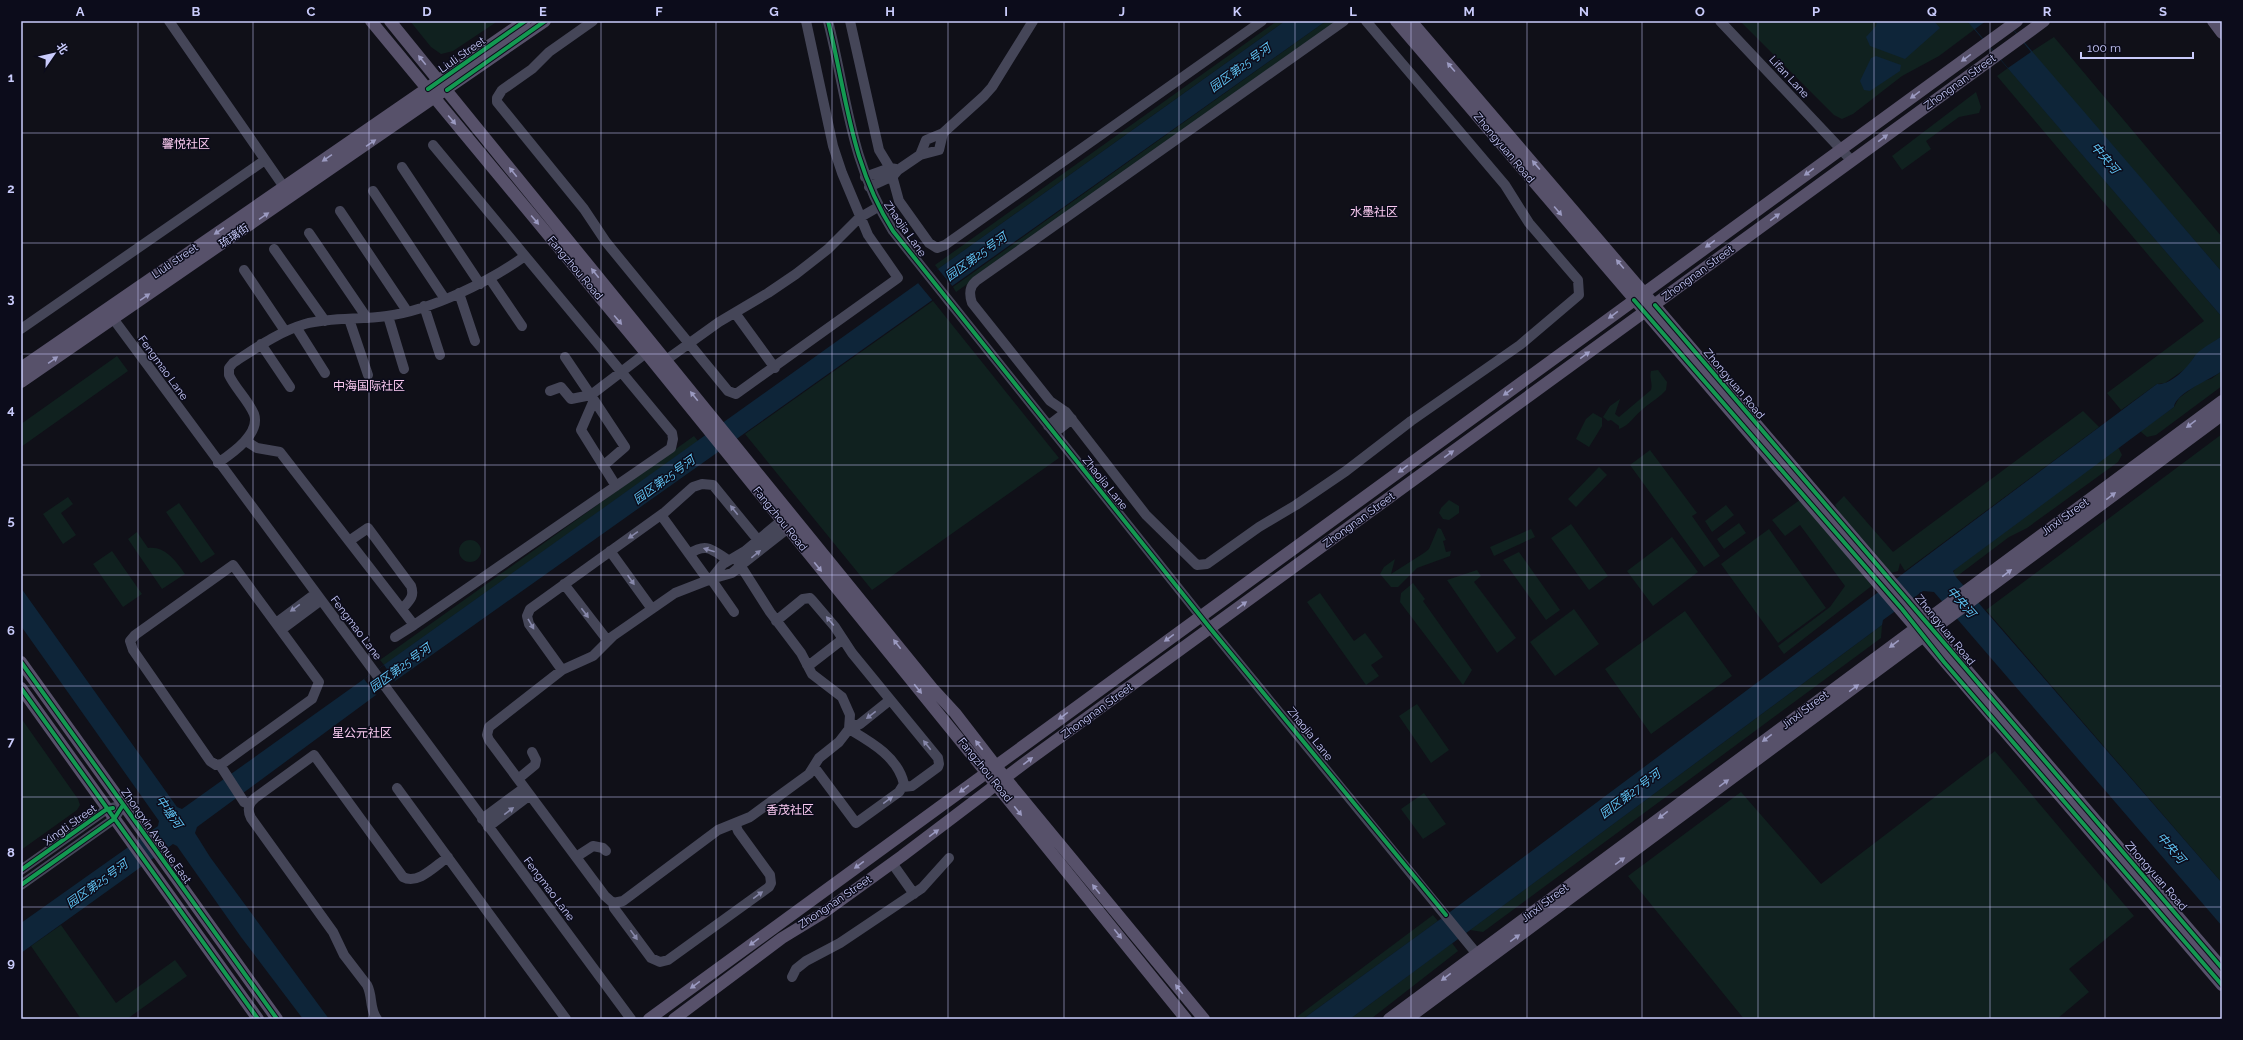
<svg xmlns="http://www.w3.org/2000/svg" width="2243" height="1040" viewBox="0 0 2243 1040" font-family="Raleway,'Noto Sans SC',sans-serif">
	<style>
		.green { fill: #10211f }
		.water { fill: #0e2539 }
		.pier { fill: #101018 }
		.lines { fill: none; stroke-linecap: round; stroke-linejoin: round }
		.minor { stroke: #454658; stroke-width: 10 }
		.major { stroke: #57516a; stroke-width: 12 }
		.cycleway-casing { stroke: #0c0c1b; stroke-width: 6 }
		.cycleway { stroke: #139951; stroke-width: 4 }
		.oneway { fill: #9b9ac1 }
		.oneway2 { fill: #8788aa }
		.grid { fill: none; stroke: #c9cbfb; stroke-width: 1; stroke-opacity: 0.55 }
		.labels { text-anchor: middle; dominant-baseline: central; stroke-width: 3; stroke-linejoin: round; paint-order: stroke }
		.street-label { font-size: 11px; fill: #c9cbfb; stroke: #0c0c1b }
		.water-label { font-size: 12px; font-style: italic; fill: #5fc4f4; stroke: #0c0c1b }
		.neighbourhood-label { font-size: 12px; fill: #fbcbf1; stroke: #0c0c1b }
		.neatline { fill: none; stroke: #c9cbfb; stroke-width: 1.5 }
		.grid-label { font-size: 13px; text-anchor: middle; font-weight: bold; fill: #c9cbfb }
	</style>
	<rect width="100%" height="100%" fill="#101018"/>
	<path class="green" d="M 410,21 L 498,21 L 453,51 L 441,54 L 431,47 Z
		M 1277,21 L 1285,21 L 938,269 L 935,265 Z
		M 1326,21 L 1338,21 L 956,292 L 953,287 Z
		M 1740,21 L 1967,21 L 1975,29 L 1939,56 L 1902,76 L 1853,114 L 1842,119 L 1834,115 Z
		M 2054,37 L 2222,237 L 2222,272 L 2031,52 Z
		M 2008,68 L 2222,317 L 2222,336 L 2194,357 L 2190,364 L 2185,369 L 2165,383 L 2157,384 L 2121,410 L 2107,393 L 2204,321 L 1997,76 Z
		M 1976,92 L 1981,107 L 1979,113 L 1959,117 L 1926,141 L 1931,149 L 1902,170 L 1892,156 Z
		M 933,301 L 1059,458 L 872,590 L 745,434 Z
		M 117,356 L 128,371 L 21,447 L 21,424 Z
		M 1658,370 L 1667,382 L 1666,390 C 1660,397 1651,402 1644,408 C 1634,416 1630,425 1619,429 L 1619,426 L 1611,420 L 1608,421 L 1603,417 L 1610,406 L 1620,399 L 1615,414 L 1619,417 L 1651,390 C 1653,383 1649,378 1651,371 Z
		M 2222,371 L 2222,386 L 2156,435 L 2147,437 L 2140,431 L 2174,407 L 2179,398 L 2202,381 L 2211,379 Z
		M 2083,411 L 2099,427 L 1905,571 L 1900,563 L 1898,571 L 1891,573 L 1843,519 L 1835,505 L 1844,496 L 1893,552 Z
		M 1593,413 L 1602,418 L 1602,426 L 1589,447 L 1576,439 L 1586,419 Z
		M 2222,434 L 2222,883 L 1986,610 Z
		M 694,436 L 698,441 L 384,665 L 380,660 Z
		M 2118,447 L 2122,455 L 2118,462 L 2027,528 L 2009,537 L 1956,577 L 1953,573 L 1955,569 Z
		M 1650,450 L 1697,513 L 1692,516 L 1720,556 L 1704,567 L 1630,465 Z
		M 1599,467 L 1607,475 L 1576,507 L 1568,499 Z
		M 68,497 L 73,504 L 61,513 L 76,535 L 63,544 L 43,514 Z
		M 1804,497 L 1878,581 L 1784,654 L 1778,646 L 1830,607 L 1845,586 L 1800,525 L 1785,536 L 1772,520 Z
		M 1449,500 L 1459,506 L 1459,513 L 1449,520 L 1443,519 L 1439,513 L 1441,508 Z
		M 179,503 L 215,554 L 201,563 L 166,512 Z
		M 1726,505 L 1734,515 L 1712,532 L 1705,521 Z
		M 1739,523 L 1746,533 L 1724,549 L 1717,539 Z
		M 1571,524 L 1608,576 L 1589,590 L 1551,538 Z
		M 1438,528 L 1441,529 L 1446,540 L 1443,541 L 1446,552 L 1451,551 L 1450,556 L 1417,568 L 1398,587 L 1391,587 L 1380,574 L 1384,567 L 1395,559 L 1391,574 L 1424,553 L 1429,549 Z
		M 1531,529 L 1535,537 L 1494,556 L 1490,547 Z
		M 1769,529 L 1826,608 L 1778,643 L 1721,564 Z
		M 137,532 L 148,548 C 165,546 176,561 185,574 L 162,589 L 128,539 Z
		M 1672,537 L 1698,572 L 1653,606 L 1627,571 Z
		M459 551a11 11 0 1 1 22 0a11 11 0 1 1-22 0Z
		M 112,551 L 142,594 L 123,607 L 93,564 Z
		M 1519,552 L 1560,610 L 1546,620 L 1503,560 Z
		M 1477,570 L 1481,576 L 1474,582 L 1516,638 L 1497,653 L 1447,580 Z
		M 1413,583 L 1425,599 L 1423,601 L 1472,670 L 1463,685 L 1400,602 L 1401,593 Z
		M 1320,593 L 1354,641 L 1365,633 L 1383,657 L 1371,665 L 1379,676 L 1366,685 L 1307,602 Z
		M 1574,609 L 1599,644 L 1555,676 L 1530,642 Z
		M 1685,611 L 1732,676 L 1651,734 L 1605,669 Z
		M 1882,625 L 1881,638 L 1483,932 L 1470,930 Z
		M 1417,704 L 1449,750 L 1431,763 L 1399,716 Z
		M 21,718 L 78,799 L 80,805 L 77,810 L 21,850 Z
		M 1995,751 L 2134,916 L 2069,969 L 2089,992 L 2057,1019 L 1744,1019 L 1628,876 L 1741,792 L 1821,884 Z
		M 1424,793 L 1446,824 L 1423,839 L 1401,809 Z
		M 1433,915 L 1438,921 L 1303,1019 L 1294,1019 Z
		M 61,925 L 116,1003 L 175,960 L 187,976 L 127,1019 L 81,1019 L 31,946 Z
		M 1452,943 L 1458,951 L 1372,1018 L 1350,1019 Z"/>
	<path class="water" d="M 1285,21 L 1326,21 L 395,681 L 197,827 L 195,833 L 210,857 L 329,1019 L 303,1019 L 241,937 L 177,846 L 173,844 L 21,953 L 21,923 L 158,826 L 159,821 L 21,626 L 21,588 L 177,807 L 182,809 Z
		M 1877,21 L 1934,21 L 1940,28 L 1905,59 L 1870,46 L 1866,37 L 1876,26 Z
		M 1967,21 L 2006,21 L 2222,272 L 2222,317 Z
		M 1876,56 L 1901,65 L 1900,71 L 1870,91 L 1864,90 L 1860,81 L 1871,58 Z
		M 2222,336 L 2222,371 C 2212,379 2175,393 2174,407 L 1953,571 L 1956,577 L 2222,883 L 2222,926 L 1934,592 L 1923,591 L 1883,620 L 1882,625 L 1350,1019 L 1303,1019 L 1446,915 L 2157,384 C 2170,386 2188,367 2194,357 C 2199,349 2214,342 2222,336 Z"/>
	<path class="pier" d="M 1986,21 L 2006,21 L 2031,52 L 2008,68 L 1975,29 Z
		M 938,269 L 953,287 L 933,301 L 918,283 Z
		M 384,665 L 395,681 L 376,695 L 364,679 Z"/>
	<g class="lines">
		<path class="minor" d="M 169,21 L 284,187
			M 593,21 L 549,52 L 532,69 L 502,90 L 497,98 L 497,102 L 584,209 L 606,242 L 728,391 L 736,394 L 898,278 L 868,235 L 842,173 L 833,146 L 806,21
			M 828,21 C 847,96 850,163 893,231 L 1210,628 L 1481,959
			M 850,21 L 879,150 L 890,168 L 899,201 L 929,243 L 937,248 L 945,245 L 1262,21
			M 1344,21 L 976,281 C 969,287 969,294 972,303 L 1050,401 L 1066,412 L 1146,515 L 1197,565 L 1207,564 L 1259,527 L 1296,505 L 1346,471 L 1411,421 L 1520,345 L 1579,295 L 1578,280 L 1529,223 L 1505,185 L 1366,21
			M 1720,21 L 1852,161
			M 920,155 L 926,140 L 943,133 L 984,96 L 992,87 L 1033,21
			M 402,167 L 480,284
			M 865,177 L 890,168 L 896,169
			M 869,187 L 893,176 L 898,170 L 920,155 L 939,150 L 943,133
			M 373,191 L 445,299
			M 340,211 L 407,311
			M 309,233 L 367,318
			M 274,249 L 325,321
			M 244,270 L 285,331
			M 490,279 L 522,326
			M 459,293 L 475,341
			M 424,306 L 440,355
			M 109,313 L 631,1019
			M 735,313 L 775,368
			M 388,316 L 404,369
			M 349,319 L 368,375
			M 296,327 L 325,373
			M 21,329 L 265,160
			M 261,344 L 290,387
			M 565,357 L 594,400
			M 666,360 L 719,322 L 768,293 L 796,274 L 828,249 L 859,218 L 878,207
			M 550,391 L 561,387 L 571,399 L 591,395 L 646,353
			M 1048,426 L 1066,412
			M 1054,433 L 1072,419
			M 246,441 L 257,448 L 280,452 L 414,625 L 671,448 L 673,439 L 672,433 L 433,145
			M 218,463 C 231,454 261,434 254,414 C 248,400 235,388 229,375 L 229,368 L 233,363 C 256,348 278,332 305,324 C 331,317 360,320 387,316 C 431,310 489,282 525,256
			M 603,466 L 625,447 L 594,400 L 581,430 L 616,486
			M 661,515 L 708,580
			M 349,541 L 368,528 L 411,586 C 415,597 409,601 402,609
			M 610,551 L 652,609
			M 689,554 C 707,542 712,550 728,560
			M 735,557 L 770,612 L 801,653 L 812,674 L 842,697 L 850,715 L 849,729 L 839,742 L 819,758 L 809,774 L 750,817 L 718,830 L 623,901 L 613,903 L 605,896 L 489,740 L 487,735 L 489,727 L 562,670 L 593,656 L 613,636 L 675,593 L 711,579 L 732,573 L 745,562 L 787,529
			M 233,565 L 319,682 L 312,699 L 222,764 L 216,765 L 210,761 L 133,650 L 130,641 L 135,635 Z
			M 711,579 L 723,564 L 745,551 L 781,521
			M 711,579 L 734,612
			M 564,584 L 608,641
			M 776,621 L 803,599 L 810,598 L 812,600 L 835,627 L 852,653 L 938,758 L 939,764 L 938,767 L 912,786 L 903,787
			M 276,623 L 315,594
			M 281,630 L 320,601
			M 395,637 L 414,625
			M 807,665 L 812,663 L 843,639
			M 562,670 L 529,624 L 527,616 L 530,609 L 665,512 L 693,487 L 702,484 L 713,485 L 758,540
			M 850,723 L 856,726 L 860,724 L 890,700
			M 220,765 L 244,802 L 249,804
			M 815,768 L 856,823 L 899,792 L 904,784 C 898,757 871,742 849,729
			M 518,779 L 535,765 L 536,760 L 532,752
			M 397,788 L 566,1019
			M 482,819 L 524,788
			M 488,827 L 530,795
			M 576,857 L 593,846 L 603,848 L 606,851
			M 892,863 L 914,894
			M 21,870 L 107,809 L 115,807
			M 21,885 L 114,819 L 123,805
			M 613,903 L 614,908 L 651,958 L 660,962 L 668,960 L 769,887 L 771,883 L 770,875 L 738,831 L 735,823
			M 792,977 L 796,969 L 806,961 L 840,943 L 922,888 L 949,858
			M 377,1019 C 369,1009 373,996 367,985 L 344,955 L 333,932 L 251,818 C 247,810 248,804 255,798 L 314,755 L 403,877 C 418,885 435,866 448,857"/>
		<path class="major" d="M 371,21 L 646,353 L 1186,1019
			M 390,21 L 932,688 L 955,713 L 1006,779 L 1204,1019
			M 1396,21 L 2222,985
			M 1411,21 L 2222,968
			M 2213,21 L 2222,33
			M 21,368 L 525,21
			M 21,382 L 545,21
			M 21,662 L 277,1019
			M 21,688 L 258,1019
			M 649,1019 L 2017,21
			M 674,1019 L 782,938 L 823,913 L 902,856 L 1026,762 L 2044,21
			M 1389,1019 L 2222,401
			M 1407,1019 L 2222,415"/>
		<g class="cycleway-casing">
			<path id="cycleway" d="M 828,21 C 847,96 850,163 893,231 L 1210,628 L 1446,915
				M 428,89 L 525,21
				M 447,90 L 545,21
				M 1634,300 L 1902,609 L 1944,662 L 2222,985
				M 1655,305 L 2222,968
				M 21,662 L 277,1019
				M 21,688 L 258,1019
				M 21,870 L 107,809 L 113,808
				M 21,885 L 114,819 L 123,805"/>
		</g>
		<use href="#cycleway" class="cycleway"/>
	</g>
	<defs><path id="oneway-solid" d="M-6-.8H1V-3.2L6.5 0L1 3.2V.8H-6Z"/></defs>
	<g class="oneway">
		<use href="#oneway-solid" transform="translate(1966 58) rotate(144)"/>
		<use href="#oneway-solid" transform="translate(422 60) rotate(-129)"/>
		<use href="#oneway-solid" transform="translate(1451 67) rotate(-131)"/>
		<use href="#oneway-solid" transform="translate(1915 95) rotate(144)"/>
		<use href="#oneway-solid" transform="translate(452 120) rotate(50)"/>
		<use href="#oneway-solid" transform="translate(1883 138) rotate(-36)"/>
		<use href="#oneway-solid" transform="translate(371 143) rotate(-34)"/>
		<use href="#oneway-solid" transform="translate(327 158) rotate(146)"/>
		<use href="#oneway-solid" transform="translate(1536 165) rotate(-130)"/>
		<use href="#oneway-solid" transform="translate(513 172) rotate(-129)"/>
		<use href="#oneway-solid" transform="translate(1809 172) rotate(144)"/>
		<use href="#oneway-solid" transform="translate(1558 211) rotate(50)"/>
		<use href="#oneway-solid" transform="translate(264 216) rotate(-34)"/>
		<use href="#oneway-solid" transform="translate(1775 217) rotate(-36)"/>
		<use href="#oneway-solid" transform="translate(535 220) rotate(50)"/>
		<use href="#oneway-solid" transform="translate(219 231) rotate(146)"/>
		<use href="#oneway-solid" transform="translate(1710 244) rotate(144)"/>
		<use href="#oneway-solid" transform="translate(1620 264) rotate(-130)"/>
		<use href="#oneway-solid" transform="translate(595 273) rotate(-129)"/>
		<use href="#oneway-solid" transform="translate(145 297) rotate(-34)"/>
		<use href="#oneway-solid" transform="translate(1613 315) rotate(144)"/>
		<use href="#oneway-solid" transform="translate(618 320) rotate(50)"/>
		<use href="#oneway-solid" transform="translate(1585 355) rotate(-36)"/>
		<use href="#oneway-solid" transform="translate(53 360) rotate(-35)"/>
		<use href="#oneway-solid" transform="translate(1508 392) rotate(144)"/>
		<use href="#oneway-solid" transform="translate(694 396) rotate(-129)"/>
		<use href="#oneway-solid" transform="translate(2191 424) rotate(143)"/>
		<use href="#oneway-solid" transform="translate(1449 454) rotate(-36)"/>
		<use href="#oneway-solid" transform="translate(1403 469) rotate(144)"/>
		<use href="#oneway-solid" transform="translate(2111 496) rotate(-37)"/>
		<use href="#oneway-solid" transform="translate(818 567) rotate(51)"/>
		<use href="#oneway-solid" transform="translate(2007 573) rotate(-37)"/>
		<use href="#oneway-solid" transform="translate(1242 605) rotate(-36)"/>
		<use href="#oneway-solid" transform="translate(1169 638) rotate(144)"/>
		<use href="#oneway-solid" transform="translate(897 644) rotate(-128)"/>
		<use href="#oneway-solid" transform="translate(1894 644) rotate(143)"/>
		<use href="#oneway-solid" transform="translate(1854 688) rotate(-36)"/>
		<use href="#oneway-solid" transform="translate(918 689) rotate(51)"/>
		<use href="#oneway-solid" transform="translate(1063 716) rotate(144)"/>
		<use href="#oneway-solid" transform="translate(1767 738) rotate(143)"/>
		<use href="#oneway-solid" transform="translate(979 745) rotate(-128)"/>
		<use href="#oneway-solid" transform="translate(1028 761) rotate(-37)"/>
		<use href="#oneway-solid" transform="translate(1724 783) rotate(-36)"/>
		<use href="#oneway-solid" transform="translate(964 789) rotate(144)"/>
		<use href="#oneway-solid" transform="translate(1018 811) rotate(51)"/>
		<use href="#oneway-solid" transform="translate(1663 815) rotate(143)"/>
		<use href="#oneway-solid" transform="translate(934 833) rotate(-36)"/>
		<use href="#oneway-solid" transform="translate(1620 861) rotate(-36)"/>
		<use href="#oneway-solid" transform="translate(859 865) rotate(144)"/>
		<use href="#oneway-solid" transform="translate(1096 889) rotate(-129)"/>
		<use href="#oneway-solid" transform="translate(1118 934) rotate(51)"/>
		<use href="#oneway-solid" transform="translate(1515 938) rotate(-36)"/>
		<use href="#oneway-solid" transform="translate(754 942) rotate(144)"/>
		<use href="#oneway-solid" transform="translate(1446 977) rotate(143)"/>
		<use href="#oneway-solid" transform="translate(695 985) rotate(144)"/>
		<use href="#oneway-solid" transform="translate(1179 989) rotate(-129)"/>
	</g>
	<g class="oneway2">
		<use href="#oneway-solid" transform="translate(734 510) rotate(-129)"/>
		<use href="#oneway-solid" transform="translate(633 535) rotate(145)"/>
		<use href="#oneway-solid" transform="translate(709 550) rotate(-162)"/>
		<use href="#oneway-solid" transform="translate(756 554) rotate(-39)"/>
		<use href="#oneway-solid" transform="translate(631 580) rotate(55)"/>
		<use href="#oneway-solid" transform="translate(295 608) rotate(144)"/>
		<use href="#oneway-solid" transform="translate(585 613) rotate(53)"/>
		<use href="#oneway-solid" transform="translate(830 621) rotate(-130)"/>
		<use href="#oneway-solid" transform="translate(531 624) rotate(60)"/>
		<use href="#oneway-solid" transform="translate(871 715) rotate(142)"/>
		<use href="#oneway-solid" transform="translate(927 745) rotate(-129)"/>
		<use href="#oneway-solid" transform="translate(888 800) rotate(-36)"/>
		<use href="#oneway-solid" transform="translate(509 811) rotate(-37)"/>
		<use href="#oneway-solid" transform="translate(758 895) rotate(-36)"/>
		<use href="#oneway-solid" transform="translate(634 935) rotate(54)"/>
	</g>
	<path class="grid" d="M 138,21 L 138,1019M 253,21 L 253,1019M 369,21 L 369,1019M 485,21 L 485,1019M 601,21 L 601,1019M 716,21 L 716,1019M 832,21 L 832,1019M 948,21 L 948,1019M 1064,21 L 1064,1019M 1179,21 L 1179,1019M 1295,21 L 1295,1019M 1411,21 L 1411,1019M 1527,21 L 1527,1019M 1642,21 L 1642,1019M 1758,21 L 1758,1019M 1874,21 L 1874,1019M 1990,21 L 1990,1019M 2105,21 L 2105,1019M 21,133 L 2222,133M 21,243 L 2222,243M 21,354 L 2222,354M 21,465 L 2222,465M 21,575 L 2222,575M 21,686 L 2222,686M 21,797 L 2222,797M 21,907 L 2222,907"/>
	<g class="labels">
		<g class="street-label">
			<text transform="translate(462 55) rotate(-35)">Liuli Street</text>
			<text transform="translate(1789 77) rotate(47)">Lifan Lane</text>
			<text transform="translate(1960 82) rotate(-36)">Zhongnan Street</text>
			<text transform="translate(1504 148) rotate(50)">Zhongyuan Road</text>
			<text transform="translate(905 229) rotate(55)">Zhaojia Lane</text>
			<text transform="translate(234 236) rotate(-34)">琉璃街</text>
			<text transform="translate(175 261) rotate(-34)">Liuli street</text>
			<text transform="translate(575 268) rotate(50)">Fangzhou Road</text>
			<text transform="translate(1698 273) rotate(-36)">Zhongnan Street</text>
			<text transform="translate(163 368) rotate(54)">Fengmao Lane</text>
			<text transform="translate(1734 384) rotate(50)">Zhongyuan Road</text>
			<text transform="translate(1105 483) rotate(51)">Zhaojia Lane</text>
			<text transform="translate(2065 517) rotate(-36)">Jinxi Street</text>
			<text transform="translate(780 519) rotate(51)">Fangzhou Road</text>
			<text transform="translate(1359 520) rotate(-36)">Zhongnan Street</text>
			<text transform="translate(356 628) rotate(53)">Fengmao Lane</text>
			<text transform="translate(1945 630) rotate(51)">Zhongyuan Road</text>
			<text transform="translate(1805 710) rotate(-37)">Jinxi Street</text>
			<text transform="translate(1097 711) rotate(-36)">Zhongnan Street</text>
			<text transform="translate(1310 734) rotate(51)">Zhaojia Lane</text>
			<text transform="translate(985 770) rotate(51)">Fangzhou Road</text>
			<text transform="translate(70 825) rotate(-35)">Xingti Street</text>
			<text transform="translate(156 836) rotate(55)">Zhongxin Avenue East</text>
			<text transform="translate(2156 876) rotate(49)">Zhongyuan Road</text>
			<text transform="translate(549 889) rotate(53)">Fengmao Lane</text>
			<text transform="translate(835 902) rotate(-34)">Zhongnan Street</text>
			<text transform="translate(1545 903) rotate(-37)">Jinxi Street</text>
		</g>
		<g class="water-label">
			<text transform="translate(1240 68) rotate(-36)">园区第25号河</text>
			<text transform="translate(2105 158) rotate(50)">中央河</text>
			<text transform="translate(976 257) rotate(-36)">园区第25号河</text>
			<text transform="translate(664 480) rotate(-36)">园区第25号河</text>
			<text transform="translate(1961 602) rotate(49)">中央河</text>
			<text transform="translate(400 668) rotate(-36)">园区第25号河</text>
			<text transform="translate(1630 794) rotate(-37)">园区第27号河</text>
			<text transform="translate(169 812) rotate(55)">中塘河</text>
			<text transform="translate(2171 848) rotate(49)">中央河</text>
			<text transform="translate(97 884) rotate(-36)">园区第25号河</text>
		</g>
		<g class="neighbourhood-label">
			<text x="186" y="144">馨悦社区</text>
			<text x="1374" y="212">水墨社区</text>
			<text x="369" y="386">中海国际社区</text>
			<text x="362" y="733">星公元社区</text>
			<text x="790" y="810">香茂社区</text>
		</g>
	</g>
	<rect width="2243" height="1040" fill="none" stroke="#0c0c1b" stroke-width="44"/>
	<g transform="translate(54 54) rotate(56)" stroke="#0c0c1b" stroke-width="3" paint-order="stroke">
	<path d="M0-3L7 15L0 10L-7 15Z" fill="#c9cbfb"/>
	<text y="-6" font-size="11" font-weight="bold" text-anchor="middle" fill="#c9cbfb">北</text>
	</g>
	<path d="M2081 52v6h112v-6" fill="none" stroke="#c9cbfb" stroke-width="2"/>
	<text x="2087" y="52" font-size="12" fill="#c9cbfb" stroke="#0c0c1b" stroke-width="3" paint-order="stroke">100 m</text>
	<rect x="22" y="22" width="2199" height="996" class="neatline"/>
	<g class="grid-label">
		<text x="80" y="16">A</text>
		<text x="196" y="16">B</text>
		<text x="311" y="16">C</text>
		<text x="427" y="16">D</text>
		<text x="543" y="16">E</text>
		<text x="659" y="16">F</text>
		<text x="774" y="16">G</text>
		<text x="890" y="16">H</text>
		<text x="1006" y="16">I</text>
		<text x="1122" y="16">J</text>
		<text x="1237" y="16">K</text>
		<text x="1353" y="16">L</text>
		<text x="1469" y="16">M</text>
		<text x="1584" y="16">N</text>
		<text x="1700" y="16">O</text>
		<text x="1816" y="16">P</text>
		<text x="1932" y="16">Q</text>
		<text x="2047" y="16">R</text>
		<text x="2163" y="16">S</text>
		<text x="11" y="82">1</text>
		<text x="11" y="193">2</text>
		<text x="11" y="303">3</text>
		<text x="11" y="414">4</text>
		<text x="11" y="525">5</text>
		<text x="11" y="635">6</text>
		<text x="11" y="746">7</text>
		<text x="11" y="857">8</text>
		<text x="11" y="967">9</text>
	</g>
</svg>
